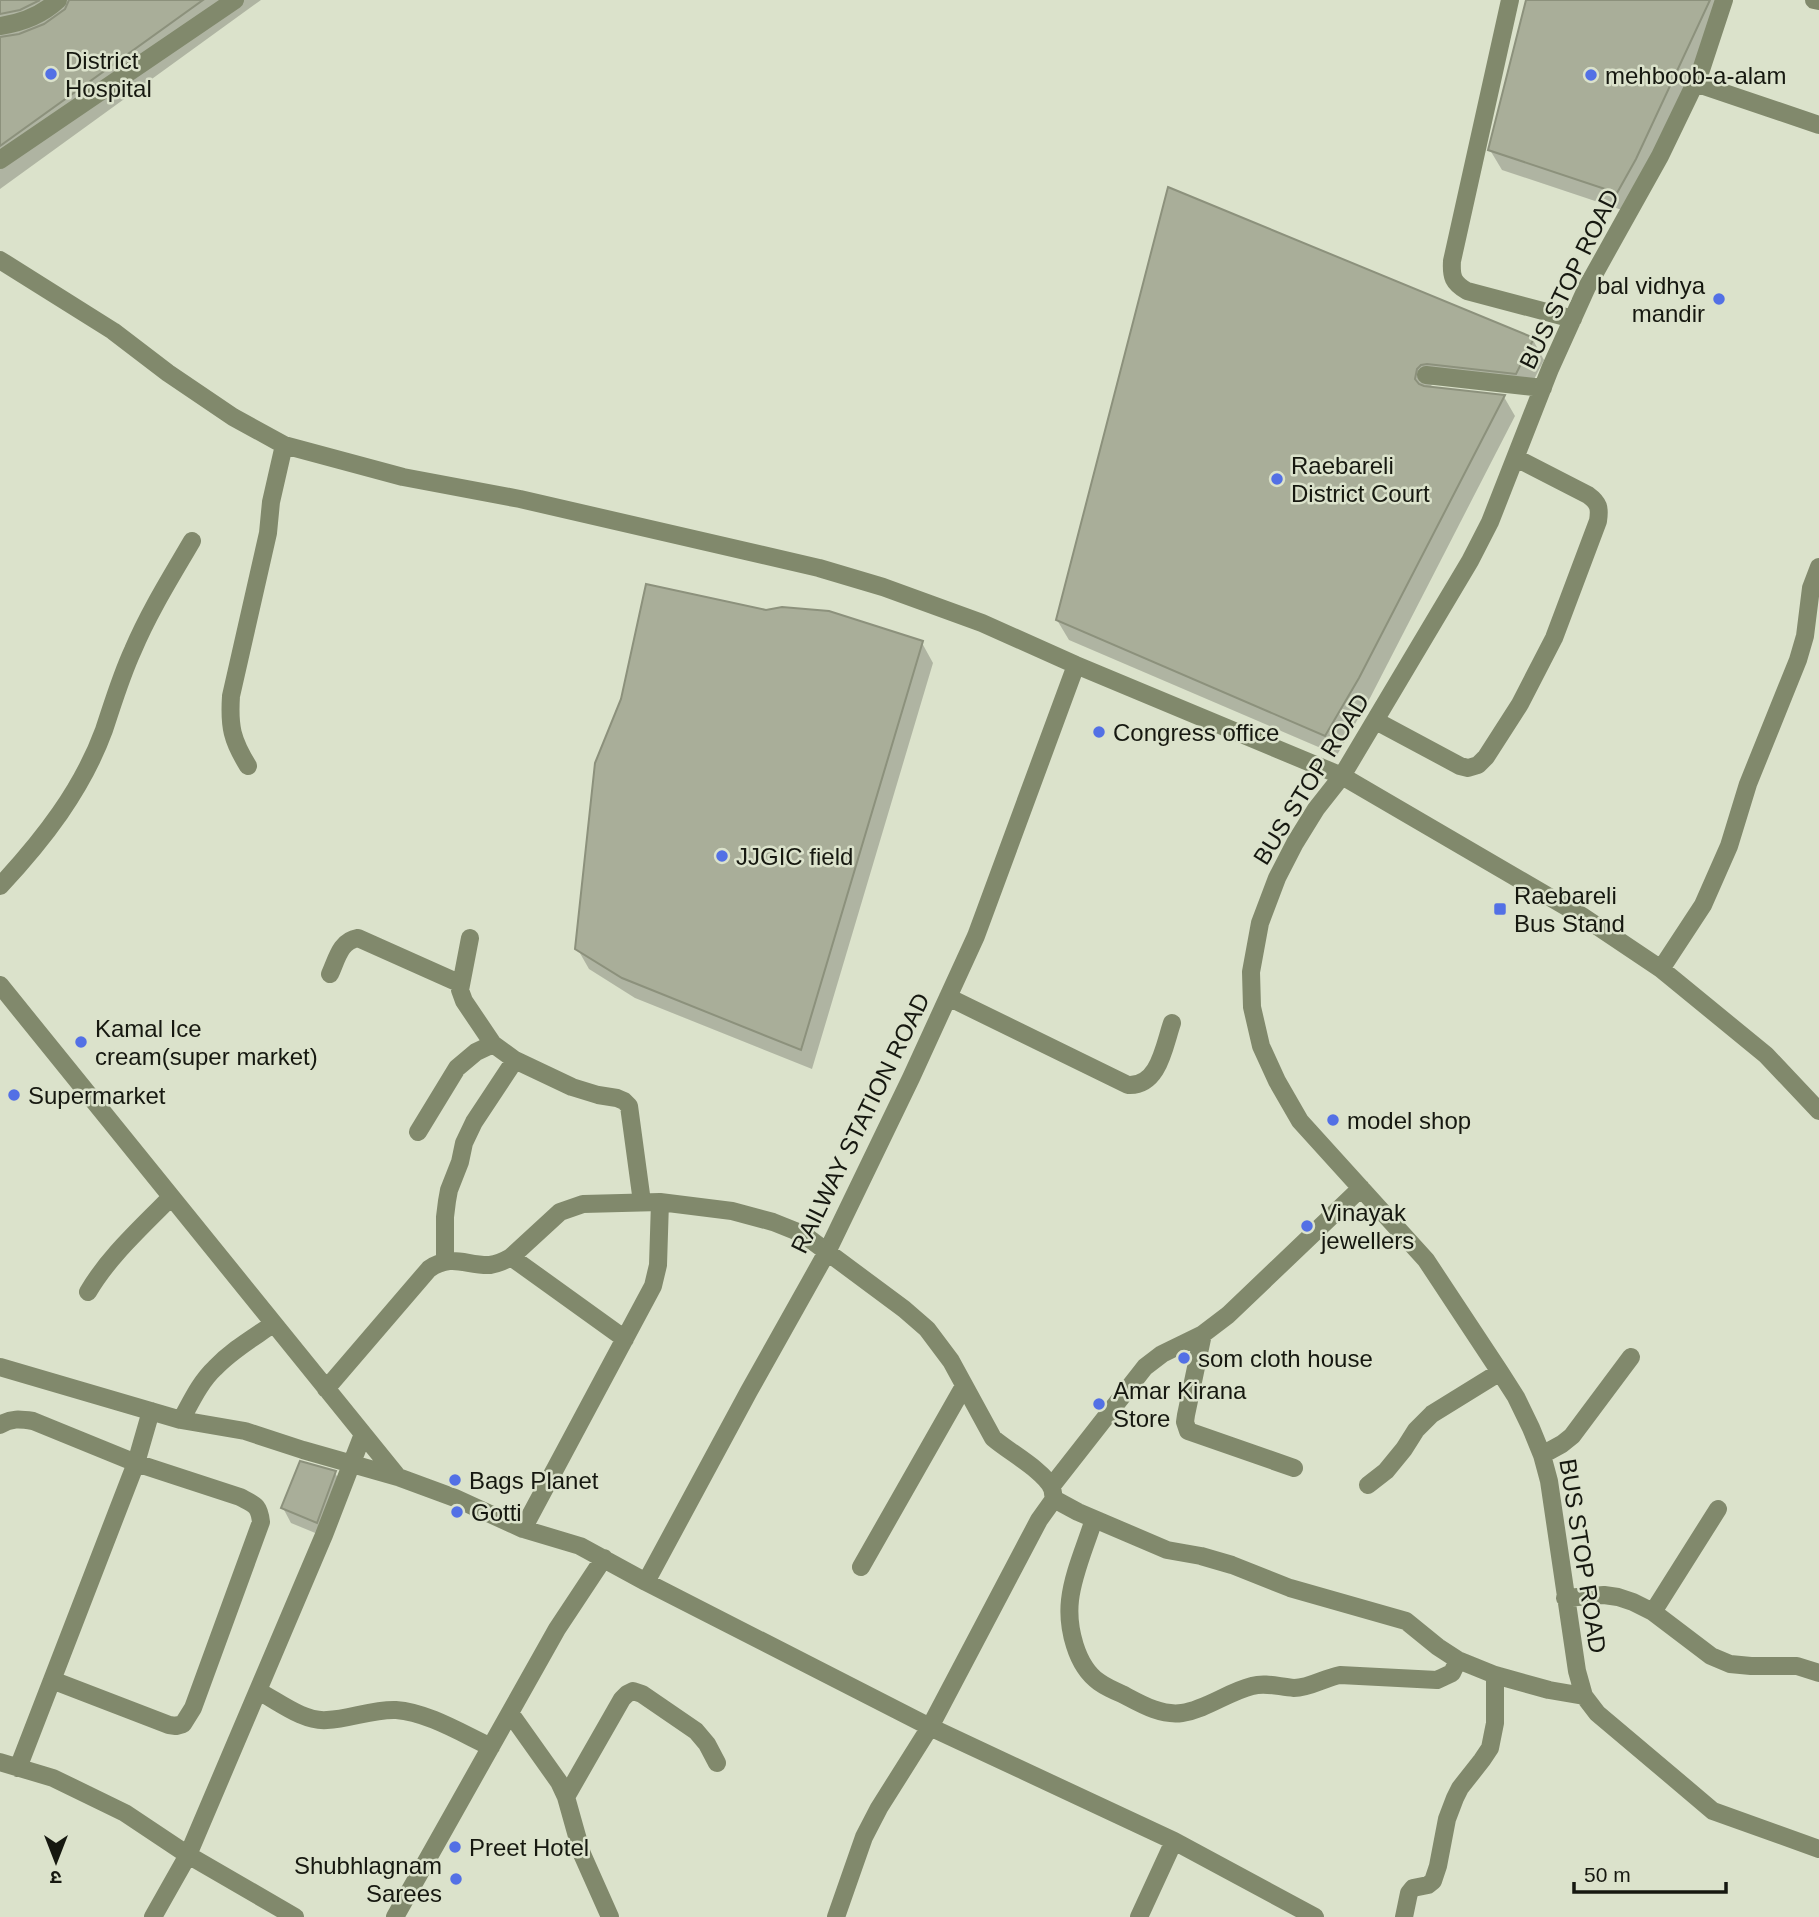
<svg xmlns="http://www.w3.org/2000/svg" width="1819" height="1917" viewBox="0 0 1819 1917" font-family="Arial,'Noto Sans Devanagari',sans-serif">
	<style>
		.shadow { fill: #0003 }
		.building { fill: #a9ae99; stroke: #8c917c; stroke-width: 2 }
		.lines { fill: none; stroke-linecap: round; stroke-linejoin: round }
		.minor { stroke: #81896c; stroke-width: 18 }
		.poi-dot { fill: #5370e5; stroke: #dbe2cb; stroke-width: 2.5 }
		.labels { text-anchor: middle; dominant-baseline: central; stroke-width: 5; stroke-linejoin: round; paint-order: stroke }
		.poi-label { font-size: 24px; fill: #161810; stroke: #dbe2cb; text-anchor: start }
		.street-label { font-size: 24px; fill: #161810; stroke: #dbe2cb }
	</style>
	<rect width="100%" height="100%" fill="#dbe2cb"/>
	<path class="shadow" d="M 0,0 L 261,0 L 0,189 Z
		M 1528,0 L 1731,0 L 1628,212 L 1502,170 L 1490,150 Z
		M 1169,189 L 1533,340 L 1544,360 L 1527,393 L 1439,383 L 1432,385 L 1428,388 L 1504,397 L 1515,416 L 1370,698 L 1337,755 L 1069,640 L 1057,620 Z
		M 922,643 L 933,663 L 812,1069 L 635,998 L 589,969 L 577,948 Z
		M 335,1473 L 344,1488 L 325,1537 L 291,1523 L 283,1508 Z"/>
	<path class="building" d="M 0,0 L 40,0 L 20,10 L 0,14 Z
		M 69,0 L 203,0 L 0,146 L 0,37 L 19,34 L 44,24 L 65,9 Z
		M 1526,0 L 1710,0 L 1636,159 L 1617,193 L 1488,150 Z
		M 1168,187 L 1534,338 L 1516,374 L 1427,364 L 1421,365 L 1417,369 L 1415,379 L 1419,384 L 1424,386 L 1505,395 L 1359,678 L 1325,736 L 1056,620 Z
		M 646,584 L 766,610 L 782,607 L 829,611 L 923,641 L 801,1050 L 622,978 L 575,949 L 595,763 L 621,699 Z
		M 300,1461 L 336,1471 L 317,1523 L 281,1508 Z"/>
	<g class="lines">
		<path class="minor" d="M 1510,0 L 1452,261 C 1451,277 1453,283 1467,291 L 1573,319
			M 1724,0 L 1700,73 L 1660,156 L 1587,287 L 1550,369 L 1490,522 L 1470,561 L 1342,776 L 1316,809 L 1295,843 L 1277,878 L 1260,923 L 1251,972 L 1252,1007 L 1261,1046 L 1277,1081 L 1300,1121 L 1426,1260 L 1500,1372 L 1516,1397 L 1531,1428 L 1542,1455 L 1549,1481 L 1577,1671 L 1584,1696 L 1597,1713 L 1713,1811 L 1819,1849
			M 1814,0 L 1819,1
			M 0,26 C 21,23 42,15 58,0
			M 1695,83 L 1819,125
			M 0,160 L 235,0
			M 0,260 L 113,331 L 168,373 L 233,417 L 284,445 L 403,477 L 520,499 L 819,568 L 883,587 L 982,623 L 1076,665 L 1342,776 L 1582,916 L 1661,969 L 1766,1055 L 1819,1111
			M 1426,375 L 1543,388
			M 1376,721 L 1460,766 L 1468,768 L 1478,765 L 1486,757 L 1520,704 L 1554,638 L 1598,521 C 1600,508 1599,503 1588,495 L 1516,458
			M 248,766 C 232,740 229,727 231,696 L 268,533 L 271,502 L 284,445
			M 0,886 C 43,840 82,790 104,730 C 113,703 121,676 133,650 C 149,612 171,577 192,541
			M 470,938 L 460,990 L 464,1001 L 493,1044 L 515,1060 L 572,1087 L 598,1095 L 617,1098 L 624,1101 L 629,1106 L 642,1202
			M 1661,969 L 1703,905 L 1729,846 L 1748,784 L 1798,660 L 1805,636 L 1811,588 L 1819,567
			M 330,974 C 337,959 340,941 358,938 L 461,984
			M 0,985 L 398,1477 L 455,1498 L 523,1529 L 580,1546 L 646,1582 L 930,1727 L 1174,1841 L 1315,1917
			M 948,997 L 1128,1085 C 1159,1087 1164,1046 1172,1023
			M 418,1132 L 457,1068 L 476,1052 L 493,1044
			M 511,1257 L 625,1339
			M 445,1260 L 445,1217 L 447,1201 L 449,1190 L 460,1162 L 464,1143 L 474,1122 L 515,1060
			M 88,1292 C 109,1256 142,1227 171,1197
			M 1203,1334 L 1186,1415 L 1185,1422 L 1188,1431 L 1294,1468
			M 0,1367 L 181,1420 L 245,1431 L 303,1450 L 398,1477
			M 326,1389 L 429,1269 C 452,1253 466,1266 490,1265 C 497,1264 504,1261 511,1257 L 560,1212 L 583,1204 L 660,1202 L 732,1211 L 773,1222 L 803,1234 L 904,1309 L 927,1329 L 951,1361 L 993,1438 C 1009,1452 1043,1470 1052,1488 C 1053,1491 1053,1495 1054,1499
			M 181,1420 C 191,1402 200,1382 215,1368 C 232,1350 253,1338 273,1324
			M 0,1425 C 11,1418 20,1419 33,1421 L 136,1463 L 240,1497 C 255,1505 259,1505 261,1522 L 193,1708 L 183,1724 L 176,1726 L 169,1725 L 52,1680
			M 1542,1455 L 1562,1444 L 1572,1436 L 1631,1357
			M 1368,1485 L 1386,1471 L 1404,1449 L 1416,1430 L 1432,1414 L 1500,1372
			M 1051,1487 L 1145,1367 L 1162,1354 L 1203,1334 L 1228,1315 L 1361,1188
			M 1094,1519 C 1086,1545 1073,1573 1070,1600 C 1067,1627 1076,1666 1099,1682 C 1106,1687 1115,1691 1122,1694 C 1141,1704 1161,1716 1182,1713 C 1207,1709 1228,1692 1252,1686 C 1266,1682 1279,1687 1294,1688 C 1310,1688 1324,1678 1340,1675 L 1437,1680 L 1452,1673 L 1458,1660
			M 523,1529 L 653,1286 L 658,1265 L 660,1202
			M 861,1567 L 964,1386
			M 646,1582 L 749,1391 L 827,1252 L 911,1078 L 976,936 L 1076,665
			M 1565,1598 L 1604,1595 L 1618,1597 L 1633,1602 L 1653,1612 L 1711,1656 L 1730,1664 L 1751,1666 L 1797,1666 L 1819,1673
			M 1653,1612 L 1718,1509
			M 258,1691 C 278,1701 303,1722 327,1720 C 350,1719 373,1709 396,1710 C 427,1712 463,1734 491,1747
			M 510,1713 L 559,1782 L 566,1797 L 582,1854 L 610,1917
			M 0,1762 L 53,1778 L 125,1813 L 188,1855 L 295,1917
			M 18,1768 L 136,1463 L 151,1411
			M 566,1797 L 622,1699 L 627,1694 L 633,1691 L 642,1694 L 696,1731 L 707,1744 L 717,1763
			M 153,1917 L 188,1855 L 324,1535 L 363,1434
			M 395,1917 L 557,1629 L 604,1558
			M 836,1917 L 864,1837 L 879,1808 L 930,1727 L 1039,1520 L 1054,1499 L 1078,1512 L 1167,1550 L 1201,1556 L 1232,1565 L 1290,1588 L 1406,1621 L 1438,1647 L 1458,1660 L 1495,1675 L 1549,1690 L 1584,1696
			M 1139,1917 L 1174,1841
			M 1404,1917 L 1409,1893 L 1413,1888 L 1428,1885 L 1433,1881 L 1438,1866 L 1447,1819 L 1455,1798 L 1460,1788 L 1482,1760 L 1490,1748 L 1495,1723 L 1495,1675"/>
	</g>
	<g class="poi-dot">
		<circle cx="51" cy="74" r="7"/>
		<circle cx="1591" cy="75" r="7"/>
		<circle cx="1719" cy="299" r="7"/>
		<circle cx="1277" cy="479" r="7"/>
		<circle cx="1099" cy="732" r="7"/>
		<circle cx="722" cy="856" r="7"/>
		<rect x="1493" y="902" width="14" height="14" rx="3.5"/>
		<circle cx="81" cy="1042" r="7"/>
		<circle cx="14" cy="1095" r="7"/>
		<circle cx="1333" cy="1120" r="7"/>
		<circle cx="1307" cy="1226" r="7"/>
		<circle cx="1184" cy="1358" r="7"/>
		<circle cx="1099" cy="1404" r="7"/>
		<circle cx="455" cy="1480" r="7"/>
		<circle cx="457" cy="1512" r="7"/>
		<circle cx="455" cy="1847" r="7"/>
		<circle cx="456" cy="1879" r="7"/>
	</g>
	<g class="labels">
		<g class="poi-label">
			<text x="65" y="60">District<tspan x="65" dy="28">Hospital</tspan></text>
			<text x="1605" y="75">mehboob-a-alam</text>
			<text x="1705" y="285" text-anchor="end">bal vidhya<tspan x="1705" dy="28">mandir</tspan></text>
			<text x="1291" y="465">Raebareli<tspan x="1291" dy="28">District Court</tspan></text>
			<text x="1113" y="732">Congress office</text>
			<text x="736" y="856">JJGIC field</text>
			<text x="1514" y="895">Raebareli<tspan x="1514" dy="28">Bus Stand</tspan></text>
			<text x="95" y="1028">Kamal Ice<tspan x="95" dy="28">cream(super market)</tspan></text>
			<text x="28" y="1095">Supermarket</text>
			<text x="1347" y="1120">model shop</text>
			<text x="1321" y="1212">Vinayak<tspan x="1321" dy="28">jewellers</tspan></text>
			<text x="1198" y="1358">som cloth house</text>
			<text x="1113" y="1390">Amar Kirana<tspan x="1113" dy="28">Store</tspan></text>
			<text x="469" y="1480">Bags Planet</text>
			<text x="471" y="1512">Gotti</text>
			<text x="469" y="1847">Preet Hotel</text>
			<text x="442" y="1865" text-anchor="end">Shubhlagnam<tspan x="442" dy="28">Sarees</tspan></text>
		</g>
		<g class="street-label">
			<text transform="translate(1569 279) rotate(-64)">BUS STOP ROAD</text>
			<text transform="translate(1311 779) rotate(-58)">BUS STOP ROAD</text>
			<text transform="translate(860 1123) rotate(-64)">RAILWAY STATION ROAD</text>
			<text transform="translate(1583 1556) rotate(81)">BUS STOP ROAD</text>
		</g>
	</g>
	<g transform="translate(56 1861) rotate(180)" stroke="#dbe2cb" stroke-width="5" paint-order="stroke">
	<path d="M0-5L12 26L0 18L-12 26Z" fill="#161810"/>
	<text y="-10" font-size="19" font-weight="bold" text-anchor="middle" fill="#161810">उ</text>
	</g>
	<path d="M1574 1882v10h152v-10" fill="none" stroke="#161810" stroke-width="3.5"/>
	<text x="1584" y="1882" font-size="21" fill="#161810" stroke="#dbe2cb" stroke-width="5" paint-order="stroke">50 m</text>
</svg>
